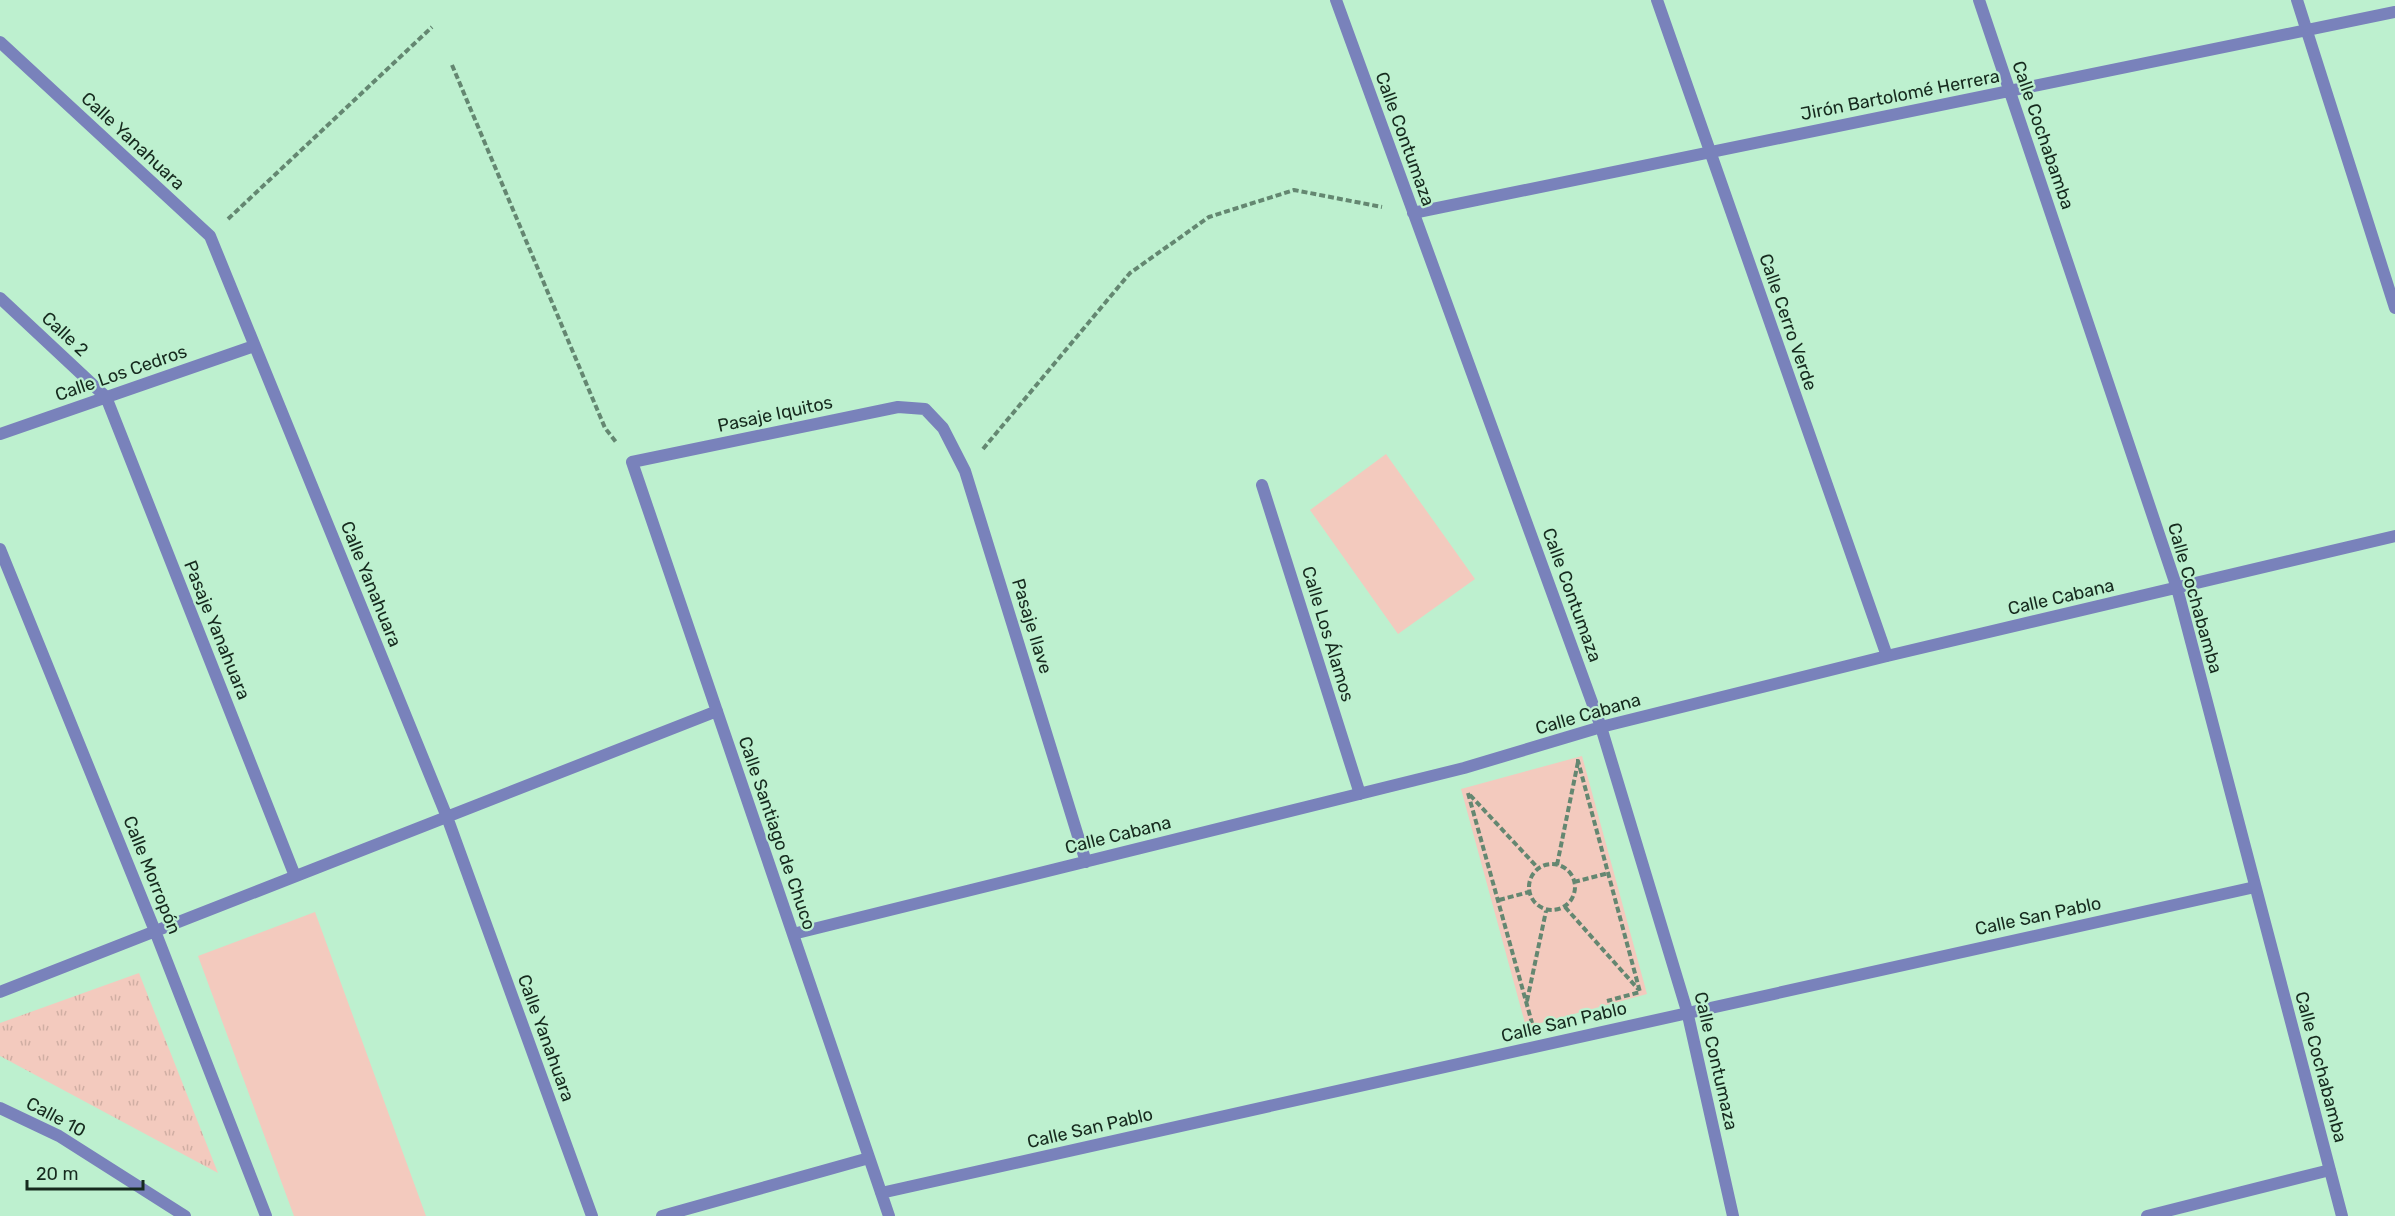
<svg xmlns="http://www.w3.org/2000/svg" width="2395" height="1216" viewBox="0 0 2395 1216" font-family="Rubik,sans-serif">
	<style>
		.grass { fill: url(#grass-tufts) }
		.park { fill: #f3cabe }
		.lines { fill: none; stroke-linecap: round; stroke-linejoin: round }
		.path { stroke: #648771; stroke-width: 4; stroke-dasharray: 6 3; stroke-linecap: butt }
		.minor { stroke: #7982bb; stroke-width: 12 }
		.tertiary { stroke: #7982bb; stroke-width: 12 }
		.labels { text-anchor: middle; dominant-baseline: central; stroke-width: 4.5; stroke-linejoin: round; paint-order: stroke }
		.street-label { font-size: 18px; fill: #162a1e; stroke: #bdf0cf }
	</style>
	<defs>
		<pattern id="grass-tufts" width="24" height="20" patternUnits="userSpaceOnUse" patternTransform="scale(1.5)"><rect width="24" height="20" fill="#f3cabe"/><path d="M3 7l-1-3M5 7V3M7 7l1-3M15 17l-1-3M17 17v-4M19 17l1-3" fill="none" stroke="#d0aea3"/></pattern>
	</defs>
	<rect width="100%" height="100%" fill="#bdf0cf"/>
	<path class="grass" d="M 139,973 L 218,1173 L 0,1056 L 0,1023 Z"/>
	<path class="park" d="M 1386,454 L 1475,579 L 1398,634 L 1310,510 Z
		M 1582,756 L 1647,994 L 1526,1027 L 1461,789 Z
		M 315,912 L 426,1216 L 294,1216 L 198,956 Z"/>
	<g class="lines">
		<path class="path" d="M 452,65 L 605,428 L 616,442
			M 228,219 L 432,27
			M 983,449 L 1130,273 L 1209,217 L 1294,190 L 1382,207
			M 1576,761 L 1578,761 L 1640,992 L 1607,1001
			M 1468,793 L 1532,1023
			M 1470,795 L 1538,868
			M1529 887a23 23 0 1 1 46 0a23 23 0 1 1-46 0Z
			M 1557,865 L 1578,762
			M 1574,882 L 1609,873
			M 1499,900 L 1529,892
			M 1565,907 L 1638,989
			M 1527,1001 L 1546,911"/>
		<path class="minor" d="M 1336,0 L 1601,727 L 1687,1011 L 1733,1216
			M 1657,0 L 1887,656
			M 1979,0 L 2177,588 L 2342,1216
			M 2297,0 L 2395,308
			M 0,42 L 210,236 L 447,817 L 592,1216
			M 1413,213 L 2395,12
			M 0,298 L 106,397 L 295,876
			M 0,434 L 254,346
			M 1262,485 L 1360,794
			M 0,549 L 155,931 L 266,1216
			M 793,934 L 1464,768 L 1601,727 L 1887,656 L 2395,536
			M 0,992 L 717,711
			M 881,1193 C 1339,1091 1796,987 2255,887
			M 662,1216 L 869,1158
			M 889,1216 L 632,462 L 898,407 L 925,409 L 943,428 L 965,471 L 1086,862
			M 2147,1216 L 2330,1170"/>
		<path class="tertiary" d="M 0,1108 L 59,1136 L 185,1216"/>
	</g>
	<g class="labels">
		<g class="street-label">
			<text transform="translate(1900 95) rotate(-11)">Jirón Bartolomé Herrera</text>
			<text transform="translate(2043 135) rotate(71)">Calle Cochabamba</text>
			<text transform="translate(1405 139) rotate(70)">Calle Contumaza</text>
			<text transform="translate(133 141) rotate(43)">Calle Yanahuara</text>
			<text transform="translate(1788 322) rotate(71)">Calle Cerro Verde</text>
			<text transform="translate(65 334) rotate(43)">Calle 2</text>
			<text transform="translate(121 373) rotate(-19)">Calle Los Cedros</text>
			<text transform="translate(775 414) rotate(-12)">Pasaje Iquitos</text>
			<text transform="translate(371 584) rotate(68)">Calle Yanahuara</text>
			<text transform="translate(1572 595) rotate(70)">Calle Contumaza</text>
			<text transform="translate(2061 597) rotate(-13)">Calle Cabana</text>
			<text transform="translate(2195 598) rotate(74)">Calle Cochabamba</text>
			<text transform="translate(1032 626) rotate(73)">Pasaje Ilave</text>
			<text transform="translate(217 630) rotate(68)">Pasaje Yanahuara</text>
			<text transform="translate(1328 634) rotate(73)">Calle Los Álamos</text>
			<text transform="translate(1588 714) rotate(-16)">Calle Cabana</text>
			<text transform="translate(777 833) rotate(71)">Calle Santiago de Chuco</text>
			<text transform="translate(1118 835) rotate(-14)">Calle Cabana</text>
			<text transform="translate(152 875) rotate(68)">Calle Morropón</text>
			<text transform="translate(2038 916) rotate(-12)">Calle San Pablo</text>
			<text transform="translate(1564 1022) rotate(-13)">Calle San Pablo</text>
			<text transform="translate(546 1038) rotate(70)">Calle Yanahuara</text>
			<text transform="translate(1716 1061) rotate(77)">Calle Contumaza</text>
			<text transform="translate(2321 1067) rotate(75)">Calle Cochabamba</text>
			<text transform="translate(56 1117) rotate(28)">Calle 10</text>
			<text transform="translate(1090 1128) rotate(-13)">Calle San Pablo</text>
		</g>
	</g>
	<path d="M27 1180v9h116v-9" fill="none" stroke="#162a1e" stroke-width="3"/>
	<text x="36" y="1180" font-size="18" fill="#162a1e" stroke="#bdf0cf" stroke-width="4.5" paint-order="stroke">20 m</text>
</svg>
